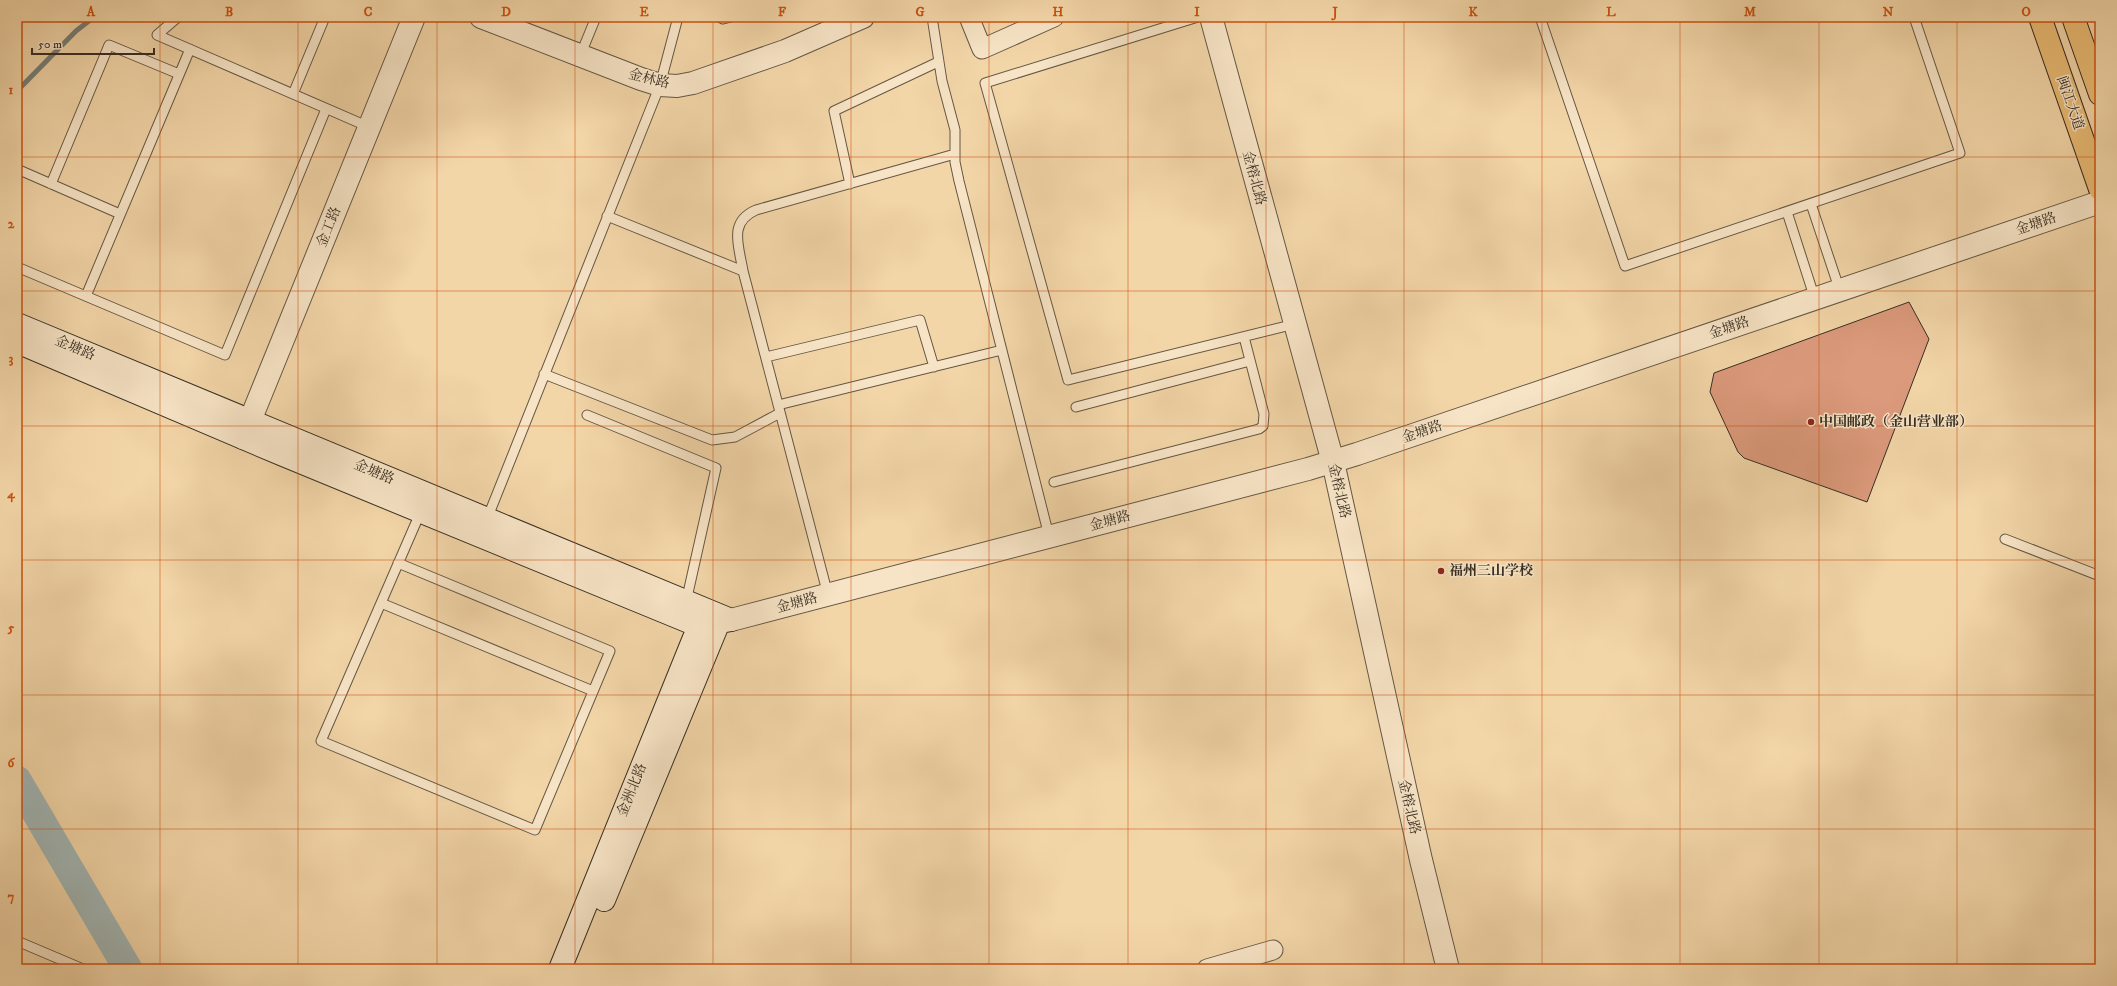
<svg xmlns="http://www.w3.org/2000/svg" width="2117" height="986" viewBox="0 0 2117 986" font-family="'IM FELL DW Pica','Noto Serif SC',serif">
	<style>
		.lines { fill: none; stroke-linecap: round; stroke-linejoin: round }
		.stream { stroke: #767f7a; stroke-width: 5 }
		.river { stroke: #a1b6b4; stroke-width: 29 }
		.building { fill: #dc9a7c; stroke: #362d22 }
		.service-casing { stroke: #655744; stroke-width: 11 }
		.minor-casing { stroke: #655744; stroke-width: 21 }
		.tertiary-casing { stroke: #655744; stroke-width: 24 }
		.secondary-casing { stroke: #362d22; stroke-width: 24 }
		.primary-casing { stroke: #362d22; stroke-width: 24 }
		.service { stroke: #f7e4c6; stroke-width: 9 }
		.minor { stroke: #f7e4c6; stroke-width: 19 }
		.tertiary { stroke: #f7e4c6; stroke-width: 22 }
		.secondary { stroke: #f7e4c6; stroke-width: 22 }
		.primary { stroke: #eabb74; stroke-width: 22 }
		.grid { fill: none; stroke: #cd520f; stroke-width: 1; stroke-opacity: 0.55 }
		.poi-dot { fill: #8f2418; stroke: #f7e4c6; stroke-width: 1.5 }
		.labels { text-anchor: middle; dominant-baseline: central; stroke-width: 3; stroke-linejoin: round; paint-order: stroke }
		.street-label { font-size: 14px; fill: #362d22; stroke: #f7e4c6 }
		.poi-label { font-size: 14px; font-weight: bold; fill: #362d22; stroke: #f7e4c6; text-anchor: start }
		.neatline { fill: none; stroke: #cd520f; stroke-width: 1.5 }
		.grid-label { font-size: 13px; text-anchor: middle; font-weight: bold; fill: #cd520f }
	</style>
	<rect width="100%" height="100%" fill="#f3d6a8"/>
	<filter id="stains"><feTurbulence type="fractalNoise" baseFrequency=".005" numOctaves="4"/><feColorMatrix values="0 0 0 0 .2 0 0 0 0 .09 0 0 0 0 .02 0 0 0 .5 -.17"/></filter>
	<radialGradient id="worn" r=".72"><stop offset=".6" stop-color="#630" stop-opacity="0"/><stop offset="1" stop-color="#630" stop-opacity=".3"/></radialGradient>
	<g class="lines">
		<path class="stream" d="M 17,91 L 76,31 L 94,17"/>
		<path class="river" d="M 17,780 L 128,969"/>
	</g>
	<path class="building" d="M 1909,302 L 1929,339 L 1867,502 L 1744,458 L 1738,452 L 1710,392 L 1714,373 Z"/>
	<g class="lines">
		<g class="service-casing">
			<path id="service" d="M 178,17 L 157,35 L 369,127
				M 719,17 L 723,19 L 731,17
				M 932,17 L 942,81 L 955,130 L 955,162 L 959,181 L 1049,536
				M 1198,17 L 985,83 L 1068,380 L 1295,324
				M 1540,17 L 1625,266 L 1960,153 L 1914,17
				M 580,56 L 596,17
				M 293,94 L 325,17
				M 17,169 L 120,214
				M 51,184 L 109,45 L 179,74
				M 850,184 L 834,111 L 938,62
				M 1811,204 L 1840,291
				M 1787,212 L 1815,299
				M 607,216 L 743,271
				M 17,267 L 225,355 L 326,109
				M 86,296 L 190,49
				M 766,357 L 920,320 L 934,367
				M 544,374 L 712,440 L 735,437 L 780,413
				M 778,405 L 1002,350
				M 1076,407 L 1250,361
				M 587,415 L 716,468 L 686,602
				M 1054,482 L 1259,429 L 1263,426 L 1264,414 L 1244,337
				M 487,519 L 660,85 L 678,17
				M 2005,539 L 2100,576
				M 398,563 L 610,651 L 535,830 L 321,741 L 421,511
				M 828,595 L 743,271 C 739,246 728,222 756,210 L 955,154
				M 381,603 L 593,691
				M 17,941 L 83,969"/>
		</g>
		<g class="minor-casing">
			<path id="minor" d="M 969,17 L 982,49 L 1054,17
				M 1207,969 L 1273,950"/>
		</g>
		<g class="tertiary-casing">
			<path id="tertiary" d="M 481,17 L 641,79 L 660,85 L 677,86 L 693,83 L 785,51 L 863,17
				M 1211,17 L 1333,462 L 1421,860 L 1448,969
				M 243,438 L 414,17
				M 731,620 L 1308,469 L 1357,454 L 2100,202"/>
		</g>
		<g class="secondary-casing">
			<path id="secondary" d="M 17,324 L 731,620
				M 17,342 L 283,455 L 699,626 L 731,620
				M 604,900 L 721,617
				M 560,969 L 704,613"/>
		</g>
		<g class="primary-casing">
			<path id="primary" d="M 2040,17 L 2100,189
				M 2073,17 L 2100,94"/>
		</g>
		<use href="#service" class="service"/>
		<use href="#minor" class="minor"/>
		<use href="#tertiary" class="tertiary"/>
		<use href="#secondary" class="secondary"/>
		<use href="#primary" class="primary"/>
	</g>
	<path class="grid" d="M 160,17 L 160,969M 298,17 L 298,969M 437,17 L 437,969M 575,17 L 575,969M 713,17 L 713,969M 851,17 L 851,969M 989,17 L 989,969M 1128,17 L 1128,969M 1266,17 L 1266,969M 1404,17 L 1404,969M 1542,17 L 1542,969M 1680,17 L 1680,969M 1819,17 L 1819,969M 1957,17 L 1957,969M 17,157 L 2100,157M 17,291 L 2100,291M 17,426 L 2100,426M 17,560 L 2100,560M 17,695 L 2100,695M 17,829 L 2100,829"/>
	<g class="poi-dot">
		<circle cx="1811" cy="422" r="4"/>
		<circle cx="1441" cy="571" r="4"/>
	</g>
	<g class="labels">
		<g class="street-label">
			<text transform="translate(649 79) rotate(14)">金林路</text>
			<text transform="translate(2070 103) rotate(71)">闽江大道</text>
			<text transform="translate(1254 178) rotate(75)">金榕北路</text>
			<text transform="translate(2036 224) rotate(-19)">金塘路</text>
			<text transform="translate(329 227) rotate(-68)">金工路</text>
			<text transform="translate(1729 328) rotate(-19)">金塘路</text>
			<text transform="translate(75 348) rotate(23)">金塘路</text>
			<text transform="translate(1422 432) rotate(-19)">金塘路</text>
			<text transform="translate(374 472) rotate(23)">金塘路</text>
			<text transform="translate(1339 491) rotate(77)">金榕北路</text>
			<text transform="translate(1110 521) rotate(-15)">金塘路</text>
			<text transform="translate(797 603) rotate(-15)">金塘路</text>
			<text transform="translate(632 790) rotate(-68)">金洲北路</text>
			<text transform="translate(1409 807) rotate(77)">金榕北路</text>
		</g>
		<g class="poi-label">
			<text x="1819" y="422">中国邮政（金山营业部）</text>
			<text x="1449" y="571">福州三山学校</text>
		</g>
	</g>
	<rect width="2117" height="986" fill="none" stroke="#f3d6a8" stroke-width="44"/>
	<path d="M32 48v6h122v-6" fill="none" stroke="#362d22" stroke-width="2"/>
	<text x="38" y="48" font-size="12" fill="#362d22" stroke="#f7e4c6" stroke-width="3" paint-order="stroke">50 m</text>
	<rect x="22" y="22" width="2073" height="942" class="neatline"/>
	<g class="grid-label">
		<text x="91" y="16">A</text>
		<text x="229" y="16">B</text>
		<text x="368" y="16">C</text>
		<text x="506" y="16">D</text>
		<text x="644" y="16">E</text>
		<text x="782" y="16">F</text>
		<text x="920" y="16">G</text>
		<text x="1058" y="16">H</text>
		<text x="1197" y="16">I</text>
		<text x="1335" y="16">J</text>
		<text x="1473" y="16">K</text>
		<text x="1611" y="16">L</text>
		<text x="1750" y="16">M</text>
		<text x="1888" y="16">N</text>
		<text x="2026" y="16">O</text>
		<text x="11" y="94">1</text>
		<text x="11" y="228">2</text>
		<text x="11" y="363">3</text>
		<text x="11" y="498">4</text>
		<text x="11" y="632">5</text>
		<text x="11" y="767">6</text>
		<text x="11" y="901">7</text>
	</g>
	<rect width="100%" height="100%" filter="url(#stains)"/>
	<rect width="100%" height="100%" fill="url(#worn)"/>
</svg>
